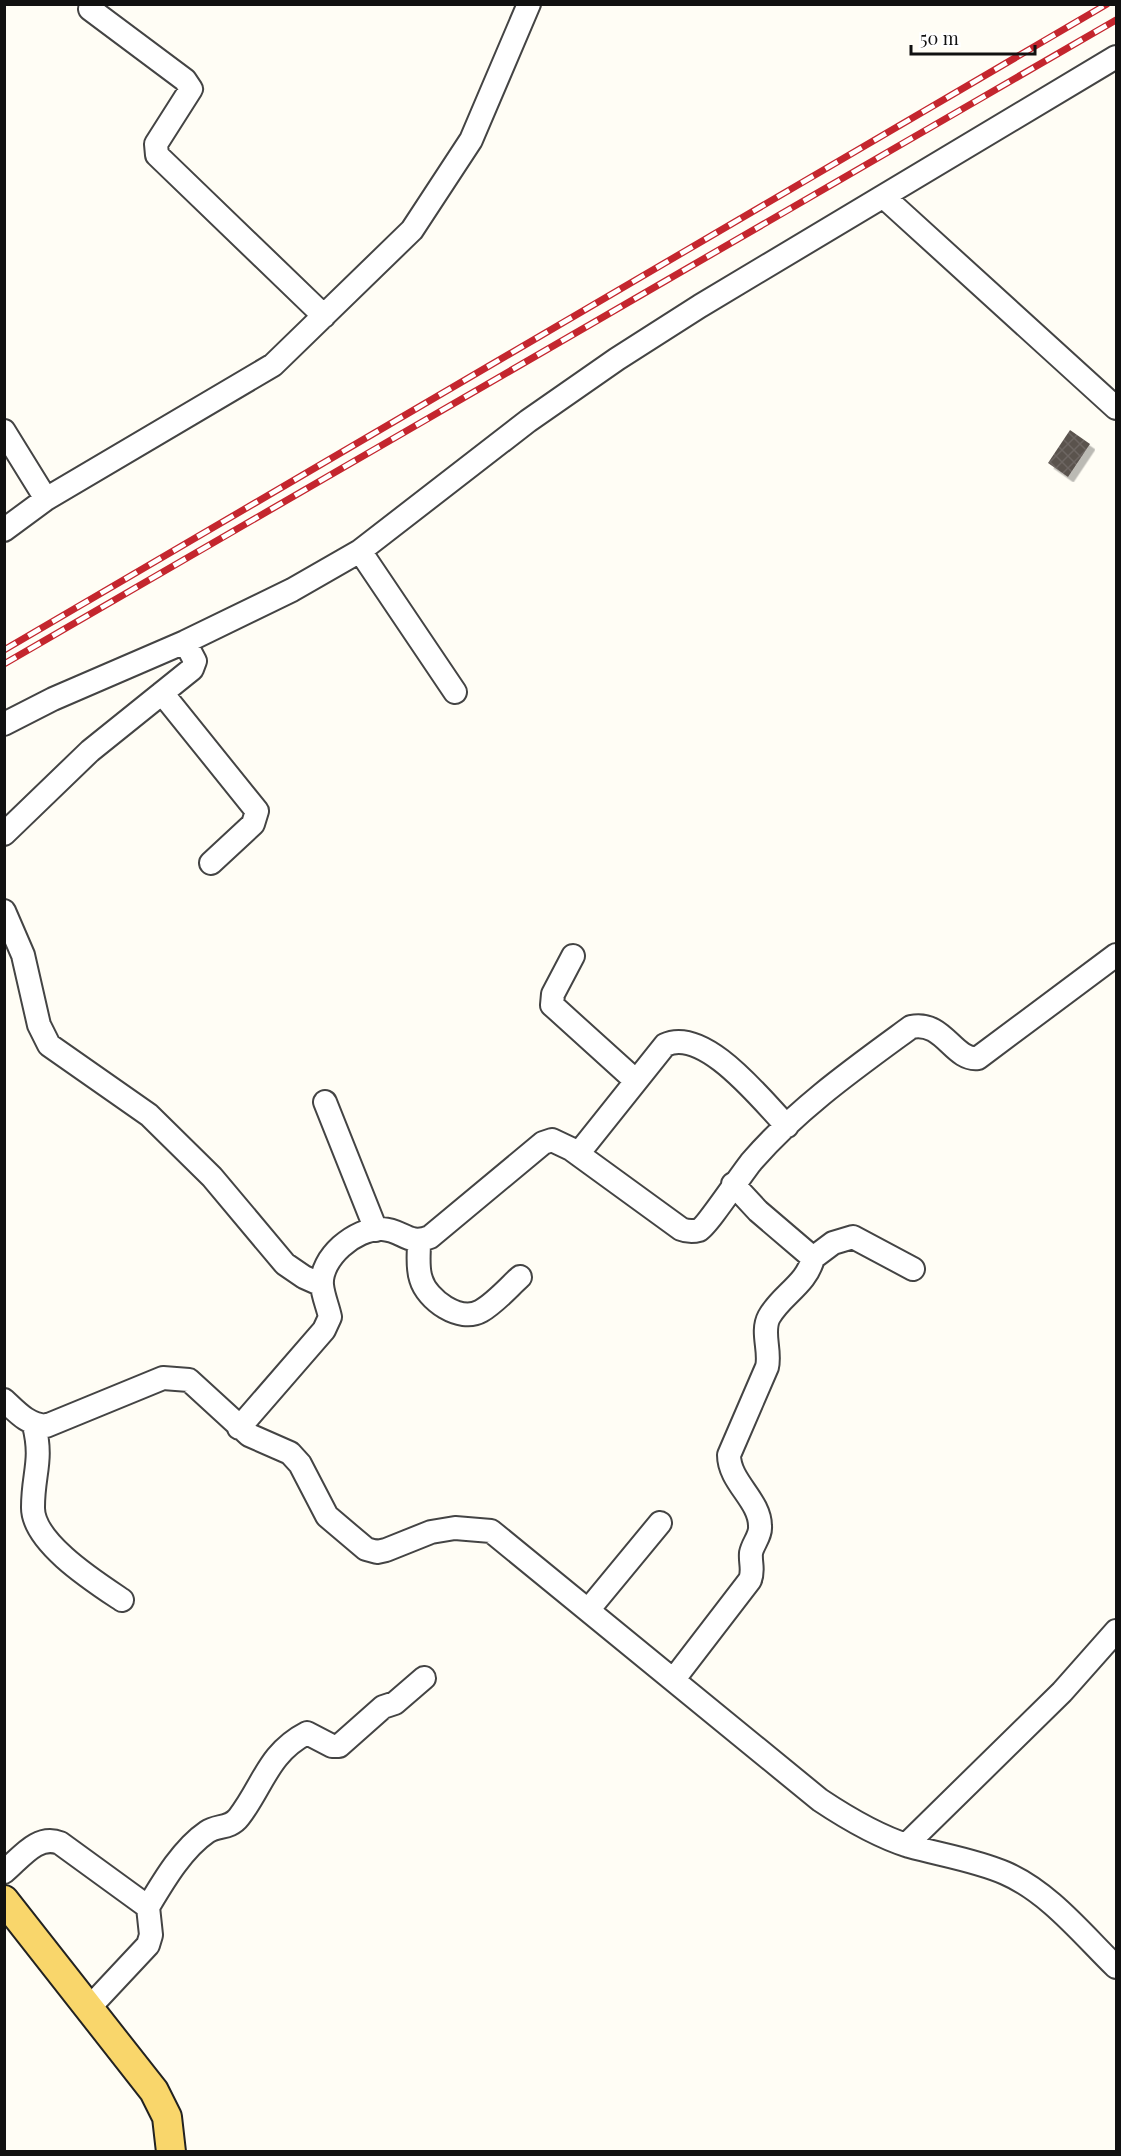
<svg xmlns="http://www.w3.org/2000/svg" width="1121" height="2156" viewBox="0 0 1121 2156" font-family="'Playfair Display',serif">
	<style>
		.building { fill: url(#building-cross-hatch); filter: url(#shadow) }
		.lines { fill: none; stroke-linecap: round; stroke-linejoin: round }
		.minor-casing { stroke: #444; stroke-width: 26 }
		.major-casing { stroke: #222; stroke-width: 32 }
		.minor { stroke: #fff; stroke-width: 22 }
		.major { stroke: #f9d66b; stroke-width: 28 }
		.rail-casing { stroke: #c4262e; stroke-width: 7 }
		.rail { stroke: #fff; stroke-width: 4.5; stroke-dasharray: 14; stroke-linecap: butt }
	</style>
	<defs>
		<pattern id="building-cross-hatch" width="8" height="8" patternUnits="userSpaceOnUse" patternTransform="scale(1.5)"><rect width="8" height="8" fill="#5a524d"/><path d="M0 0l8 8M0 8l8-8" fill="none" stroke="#6d6662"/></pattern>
		<filter id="shadow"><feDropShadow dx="5.5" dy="5.5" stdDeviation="0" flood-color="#0004"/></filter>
	</defs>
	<rect width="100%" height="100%" fill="#fffdf5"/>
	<path class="building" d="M 1070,430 L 1090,444 L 1068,477 L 1048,463 Z"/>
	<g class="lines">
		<g class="minor-casing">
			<path id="minor" d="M 90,9 L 185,80 L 191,89 L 156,144 L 157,155 L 324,316
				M 884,197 L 1116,408
				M 4,431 L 46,499
				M 4,530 L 46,499 L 273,365 L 412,230 L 471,140 L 529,4
				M 360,551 L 455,692
				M 162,693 L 257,811 L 253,824 L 211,863
				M 4,724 L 53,699 L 185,642 L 292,590 L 360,551 L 528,421 L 617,359 L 700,306 L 1116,57
				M 4,834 L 90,751 L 192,669 L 195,661 L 185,642
				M 4,911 L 23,955 L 39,1025 L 49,1045 L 149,1115 L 212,1177 L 285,1264 L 304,1277 L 322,1285
				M 573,956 L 553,994 L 552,1005 L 636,1081
				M 325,1102 L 376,1230
				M 578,1154 L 665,1045 C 705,1026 763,1102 787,1126
				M 419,1242 C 419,1254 417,1268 421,1279 C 427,1300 460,1323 481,1311 C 495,1303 508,1288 520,1277
				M 813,1258 L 833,1243 L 853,1237 L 913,1269
				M 4,1400 C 18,1413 27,1424 46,1426 L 163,1378 L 189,1380 L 249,1435 L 290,1453 L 300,1464 L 327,1516 L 366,1549 L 377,1552 L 386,1550 L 431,1532 L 455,1528 L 491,1531 L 820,1800 C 847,1818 877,1836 909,1846 C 941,1855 975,1860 1005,1873 C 1049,1892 1083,1935 1116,1967
				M 34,1425 C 43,1461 33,1473 33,1507 C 32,1542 95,1582 122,1600
				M 239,1428 L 324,1330 L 330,1317 C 328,1307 323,1296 322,1285 C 320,1258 355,1228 382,1229 C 403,1230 408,1246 430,1237 L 543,1143 L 552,1140 L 571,1149 L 681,1229 C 686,1231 692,1232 699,1230 C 707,1226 742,1173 752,1161 C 798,1108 855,1068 911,1027 C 944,1020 953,1061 978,1058 L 1116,955
				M 589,1609 L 660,1523
				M 674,1679 L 750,1580 C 754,1570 750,1563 751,1553 C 753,1543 761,1536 760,1526 C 760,1500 729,1482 729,1455 L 767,1367 C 771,1351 761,1332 769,1317 C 781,1295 807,1284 813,1258 L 758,1211 L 733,1184
				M 906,1845 L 1062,1692 L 1116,1631
				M 4,1872 C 21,1858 37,1834 60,1843 L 148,1907
				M 89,2008 L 148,1945 L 151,1935 L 148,1907 C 163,1882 182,1849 207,1832 C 217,1825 230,1829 239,1817 C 263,1786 268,1753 307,1733 L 332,1746 L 339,1746 L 383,1707 L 395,1703 L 424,1678"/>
		</g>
		<g class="major-casing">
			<path id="major" d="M 4,1900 L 154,2091 L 167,2117 L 171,2152"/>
		</g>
		<use href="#minor" class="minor"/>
		<use href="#major" class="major"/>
		<g class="rail-casing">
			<path id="rail" d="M 4,650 L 1107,4
				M 4,664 L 1116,20"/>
		</g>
		<use href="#rail" class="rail"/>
	</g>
	<rect width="1121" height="2156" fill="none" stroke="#111111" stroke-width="12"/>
	<path d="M911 45v9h124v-9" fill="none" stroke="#111111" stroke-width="3"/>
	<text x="920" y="45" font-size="18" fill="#111111" stroke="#ffffff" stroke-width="4.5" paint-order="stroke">50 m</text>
</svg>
